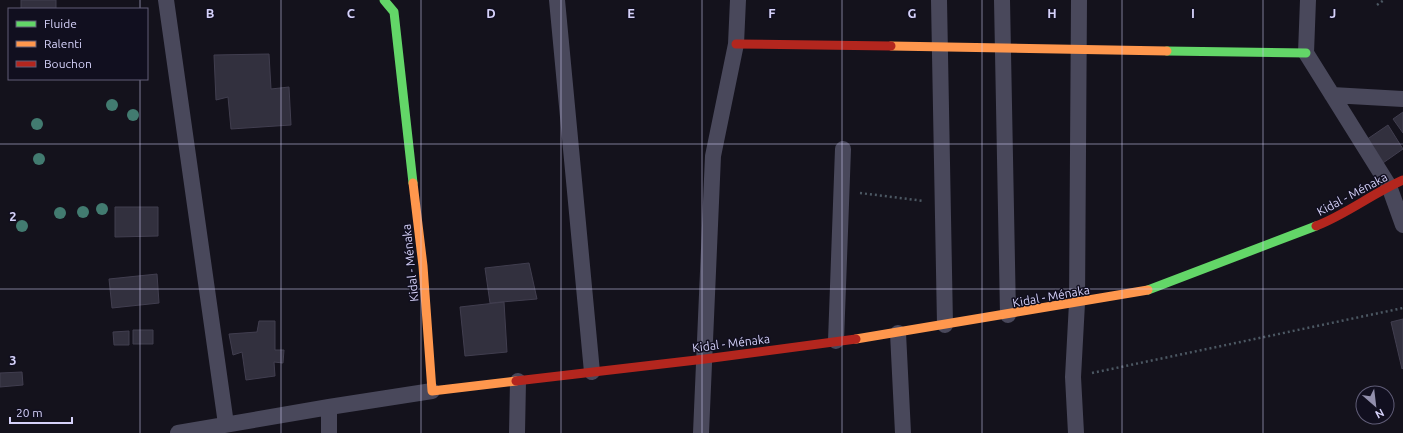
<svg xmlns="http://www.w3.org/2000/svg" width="1403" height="433" viewBox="0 0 1403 433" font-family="Ubuntu,sans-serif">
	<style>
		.building { fill: #32303e; stroke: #413e4f }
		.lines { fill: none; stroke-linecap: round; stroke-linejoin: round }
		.path { stroke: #4c5863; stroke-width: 2.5; stroke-dasharray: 2 3; stroke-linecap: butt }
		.street { stroke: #49485b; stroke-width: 16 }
		.fast { stroke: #63d668; stroke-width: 9 }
		.slow { stroke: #ff974d; stroke-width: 9 }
		.jam { stroke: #b3261e; stroke-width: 9 }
		.tree { fill: #427b70 }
		.grid { fill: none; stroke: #d6d2fa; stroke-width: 1; stroke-opacity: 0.55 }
		.labels { text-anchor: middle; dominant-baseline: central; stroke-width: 3; stroke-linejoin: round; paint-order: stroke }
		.street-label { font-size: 12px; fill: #d6d2fa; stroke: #110f1f }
		.grid-label { font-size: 13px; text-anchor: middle; font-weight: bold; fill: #d6d2fa; stroke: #110f1f; stroke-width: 3; stroke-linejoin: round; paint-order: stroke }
	</style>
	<rect width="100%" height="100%" fill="#14121c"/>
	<path class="building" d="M 21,0 L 56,0 L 56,9 L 18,9 L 21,9 Z
		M 269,54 L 271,89 L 289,87 L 291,125 L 231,129 L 228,97 L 216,100 L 214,55 Z
		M 1403,112 L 1403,133 L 1393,119 Z
		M 1388,125 L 1403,149 L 1380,165 L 1363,142 Z
		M 115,207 L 158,207 L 158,236 L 115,237 Z
		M 529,263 L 537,299 L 490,303 L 485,268 Z
		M 157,274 L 159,303 L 112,308 L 109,279 Z
		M 504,302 L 507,352 L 465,356 L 460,307 Z
		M 1403,319 L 1403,368 L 1402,369 L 1391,322 Z
		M 259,321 L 275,321 L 275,350 L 284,350 L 283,363 L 274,362 L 275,376 L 246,380 L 242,352 L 233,355 L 229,334 L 257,332 Z
		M 133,330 L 153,330 L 153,344 L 133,344 Z
		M 129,331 L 129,345 L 114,345 L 113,332 Z
		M 22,372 L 23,385 L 0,387 L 0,373 Z"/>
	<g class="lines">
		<path class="path" d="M 1377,5 L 1384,0
			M 860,193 L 924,201
			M 1092,373 L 1403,308"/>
		<path class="street" d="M 166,0 L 226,424
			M 557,0 L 592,372
			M 939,0 L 945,325
			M 1002,0 L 1008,315
			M 1308,0 L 1306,53 L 1389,186 L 1403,225
			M 1332,95 L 1403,99
			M 898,333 L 903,433
			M 836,341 L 843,149
			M 178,433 L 329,407 L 432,391
			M 329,433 L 329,407
			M 517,433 L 518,381
			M 701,433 L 713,156 L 736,44 L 738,0
			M 1076,433 L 1073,377 L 1077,303 L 1079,0"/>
		<path class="fast" d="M 384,0 L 394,12 L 413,183
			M 1167,51 L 1306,53
			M 1148,290 L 1316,226"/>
		<path class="slow" d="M 891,46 L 1167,51
			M 413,183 L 423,266 L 432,391 L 516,381
			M 856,339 L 1148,290"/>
		<path class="jam" d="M 736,44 L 891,46
			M 1316,226 C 1347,214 1373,193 1403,180
			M 516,381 L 705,359 L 856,339"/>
	</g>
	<g class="tree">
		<circle cx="112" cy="105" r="6"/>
		<circle cx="133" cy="115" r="6"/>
		<circle cx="37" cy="124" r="6"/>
		<circle cx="39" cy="159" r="6"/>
		<circle cx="102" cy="209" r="6"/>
		<circle cx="83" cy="212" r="6"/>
		<circle cx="60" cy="213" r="6"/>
		<circle cx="22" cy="226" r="6"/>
	</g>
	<path class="grid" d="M 140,0 L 140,9M 281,0 L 281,433M 421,0 L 421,433M 561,0 L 561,433M 702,0 L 702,433M 842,0 L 842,433M 982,0 L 982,433M 1122,0 L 1122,433M 1263,0 L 1263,433M 140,79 L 140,433M 0,144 L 1403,144M 0,289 L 1403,289"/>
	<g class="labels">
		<g class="street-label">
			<text transform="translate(1352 194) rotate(-28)">Kidal - Ménaka</text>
			<text transform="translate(410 263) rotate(-96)">Kidal - Ménaka</text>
			<text transform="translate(1051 296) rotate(-10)">Kidal - Ménaka</text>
			<text transform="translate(731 343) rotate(-7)">Kidal - Ménaka</text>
		</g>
	</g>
	<g class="grid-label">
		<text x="210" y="18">B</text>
		<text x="351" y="18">C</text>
		<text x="491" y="18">D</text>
		<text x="631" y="18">E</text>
		<text x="772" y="18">F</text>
		<text x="912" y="18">G</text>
		<text x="1052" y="18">H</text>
		<text x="1193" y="18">I</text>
		<text x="1333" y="18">J</text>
		<text x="13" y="221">2</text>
		<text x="13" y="365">3</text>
	</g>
	<rect x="8" y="8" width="140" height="72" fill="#110f1f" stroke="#605d77"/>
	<rect x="16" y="21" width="20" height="6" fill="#63d668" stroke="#605d77"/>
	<text x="44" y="28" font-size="12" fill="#d6d2fa">Fluide</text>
	<rect x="16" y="41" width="20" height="6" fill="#ff974d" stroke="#605d77"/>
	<text x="44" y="48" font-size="12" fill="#d6d2fa">Ralenti</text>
	<rect x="16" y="61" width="20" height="6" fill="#b3261e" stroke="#605d77"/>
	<text x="44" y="68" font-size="12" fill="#d6d2fa">Bouchon</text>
	<g transform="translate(1375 405) rotate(152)"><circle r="19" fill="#110f1f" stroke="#605d77"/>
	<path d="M0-3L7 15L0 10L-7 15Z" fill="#928fac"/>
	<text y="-6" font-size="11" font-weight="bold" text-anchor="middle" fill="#d6d2fa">N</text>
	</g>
	<path d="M10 417v6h62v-6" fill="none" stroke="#d6d2fa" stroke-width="2"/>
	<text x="16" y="417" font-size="12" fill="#d6d2fa" stroke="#110f1f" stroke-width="3" paint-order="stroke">20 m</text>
</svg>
